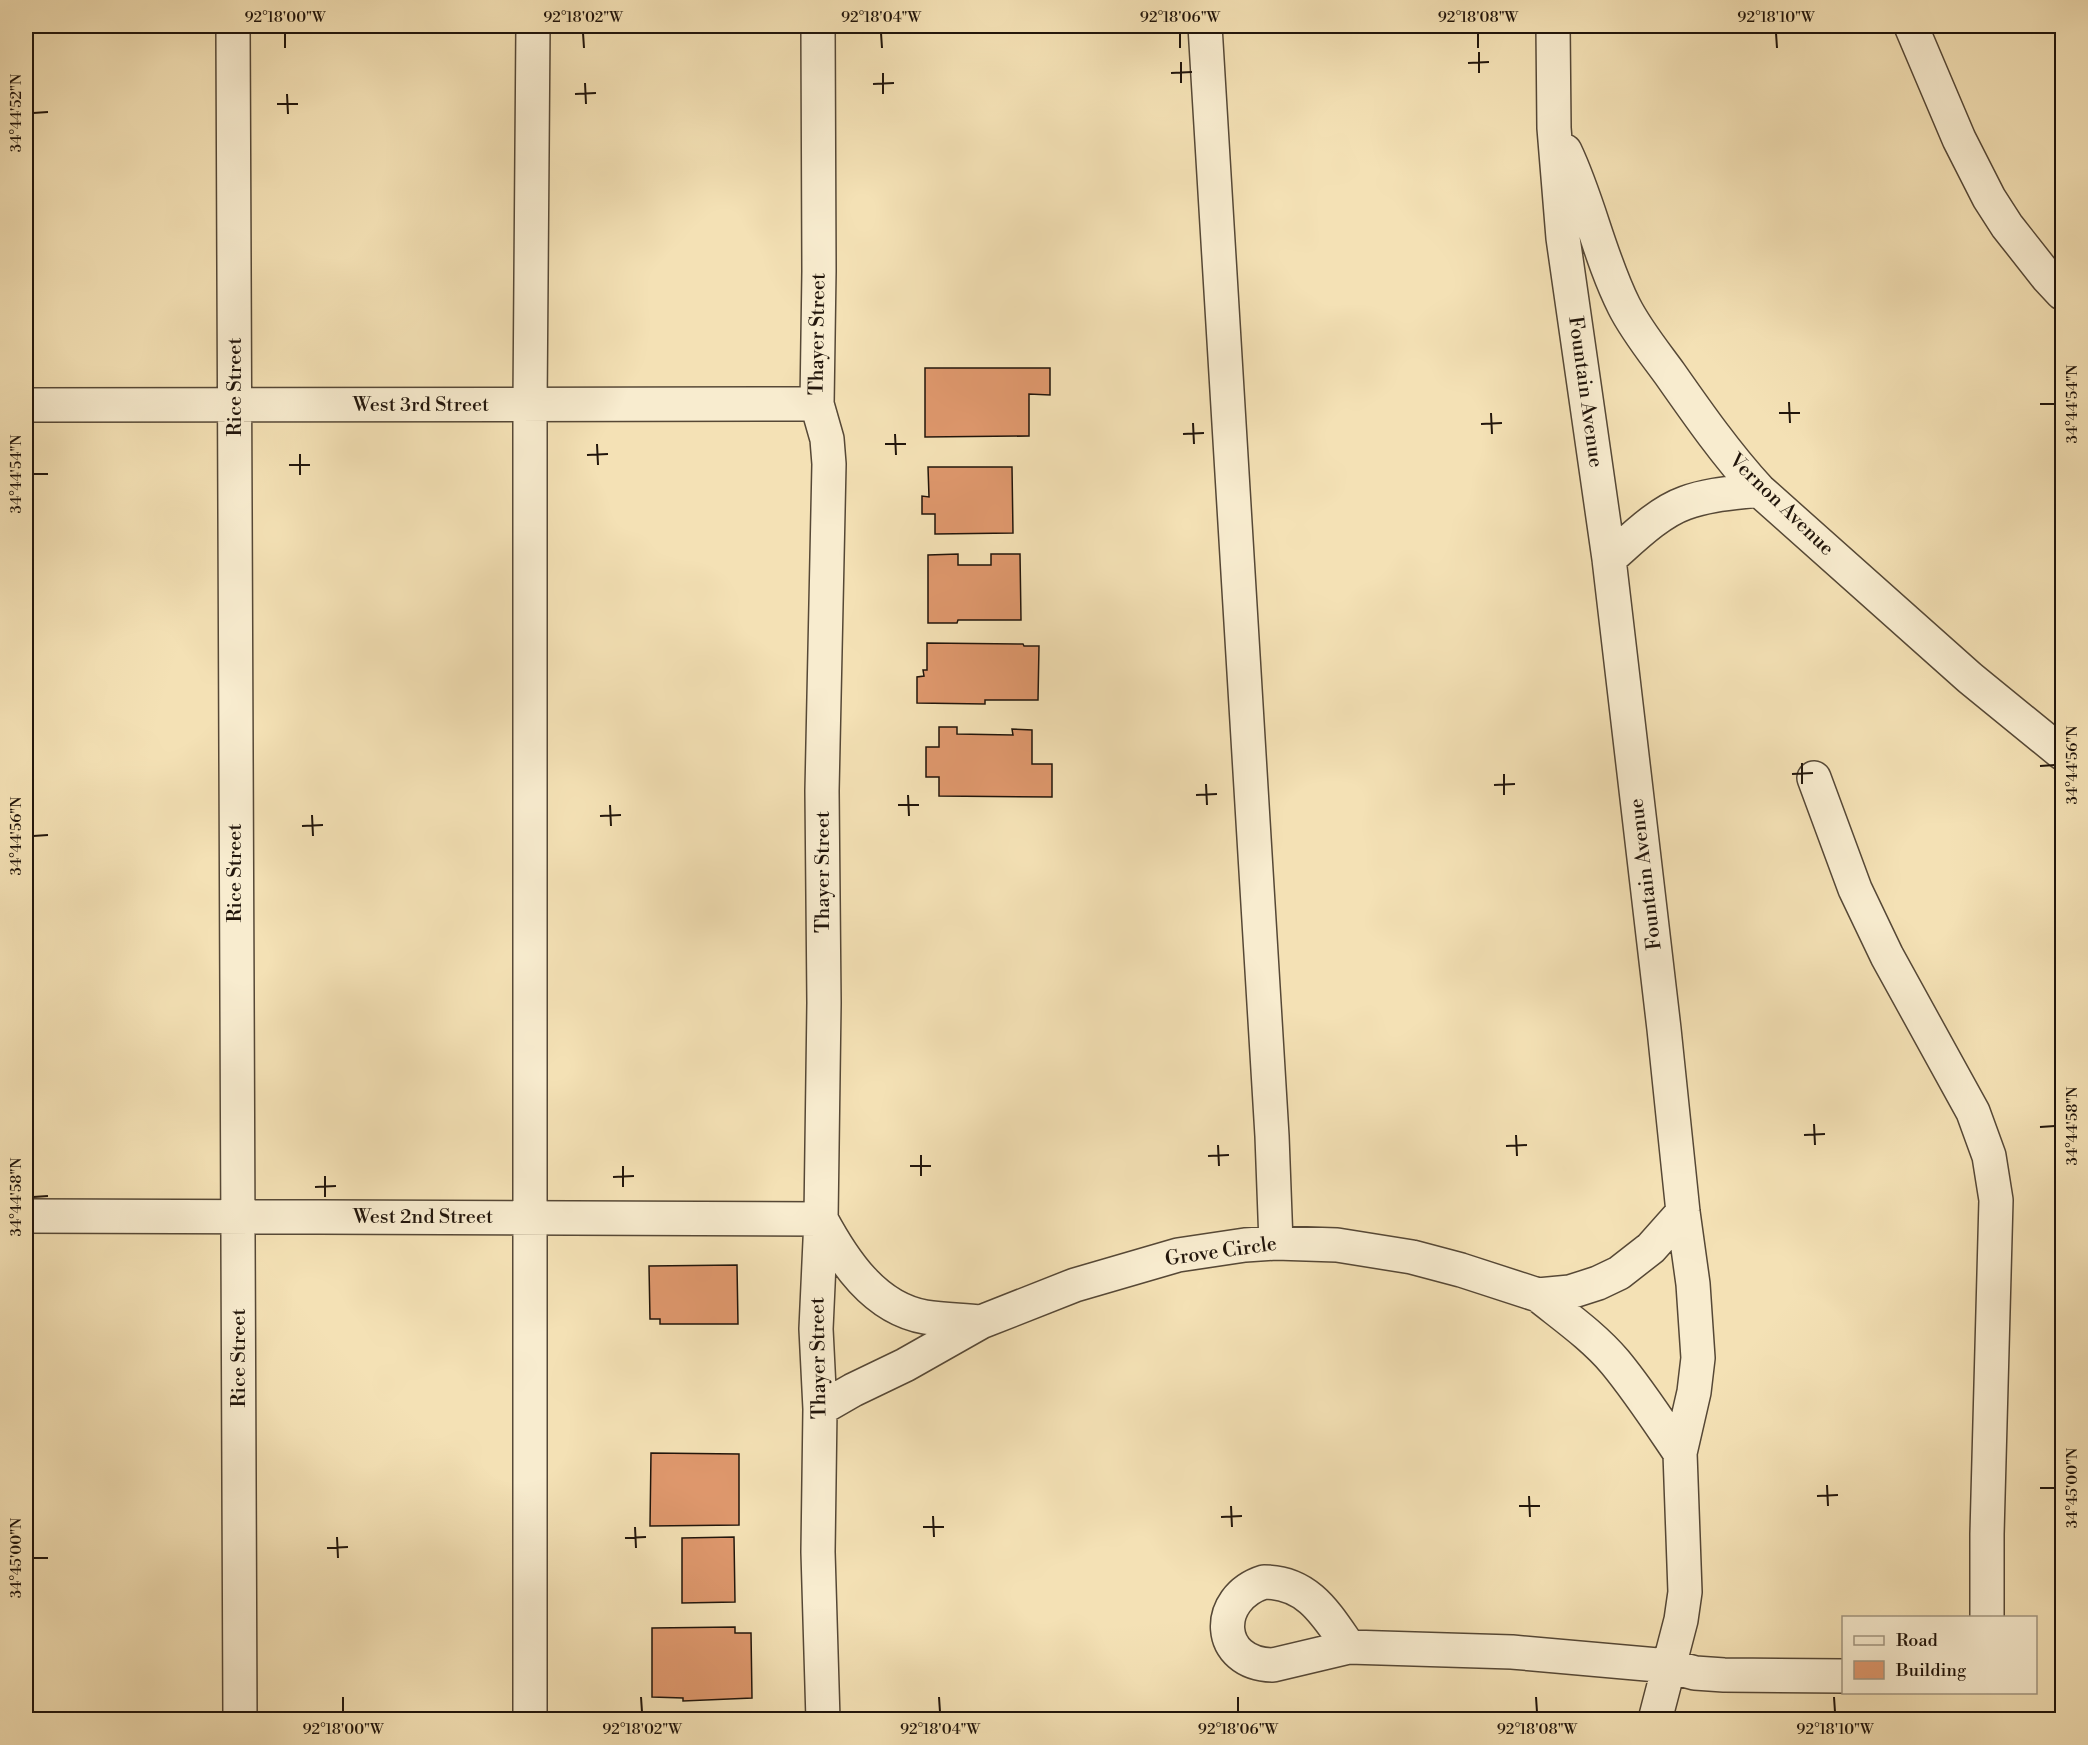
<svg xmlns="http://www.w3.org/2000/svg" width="2088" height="1745" viewBox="0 0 2088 1745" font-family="'Libre Bodoni',serif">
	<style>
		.building { fill: #df986d; stroke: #21150b; stroke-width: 1.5 }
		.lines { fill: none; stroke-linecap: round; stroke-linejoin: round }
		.minor-casing { stroke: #564836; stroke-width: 36 }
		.minor { stroke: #f8eccf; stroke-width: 33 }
		.ticks { fill: none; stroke: #21150b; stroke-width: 2 }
		.labels { text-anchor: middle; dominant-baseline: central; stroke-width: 6; stroke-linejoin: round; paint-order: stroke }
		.street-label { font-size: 20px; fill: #21150b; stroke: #f8eccf }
		.neatline { fill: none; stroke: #21150b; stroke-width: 2 }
		.ticks-label { font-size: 15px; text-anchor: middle; fill: #21150b }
	</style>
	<rect width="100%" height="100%" fill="#f4e1b5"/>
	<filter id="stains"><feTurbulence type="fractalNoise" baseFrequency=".00333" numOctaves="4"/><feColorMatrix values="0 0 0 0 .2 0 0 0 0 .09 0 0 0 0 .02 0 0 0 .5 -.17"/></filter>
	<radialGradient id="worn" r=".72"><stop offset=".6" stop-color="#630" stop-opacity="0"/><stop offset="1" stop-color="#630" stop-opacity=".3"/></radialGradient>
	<path class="building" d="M 925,368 L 1050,368 L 1050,395 L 1029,394 L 1029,436 L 925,437 Z
		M 928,467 L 1012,467 L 1013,533 L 935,534 L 935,514 L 922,514 L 922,496 L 929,497 Z
		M 958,554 L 958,565 L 991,565 L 991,554 L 1020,554 L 1021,620 L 958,620 L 957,623 L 928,623 L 928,555 Z
		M 927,643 L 1023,644 L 1024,646 L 1039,646 L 1038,700 L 985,700 L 985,704 L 917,703 L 917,677 L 924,676 L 923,670 L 927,670 Z
		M 939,727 L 957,727 L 957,734 L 1013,735 L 1012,729 L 1032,730 L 1032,764 L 1052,764 L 1052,797 L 939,796 L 939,777 L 926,777 L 926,747 L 939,747 Z
		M 737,1265 L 738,1324 L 660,1324 L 660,1319 L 650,1319 L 649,1266 Z
		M 651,1453 L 739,1454 L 739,1525 L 650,1526 Z
		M 734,1537 L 735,1602 L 682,1603 L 682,1538 Z
		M 735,1627 L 735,1633 L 751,1633 L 752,1698 L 683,1701 L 683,1698 L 652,1697 L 652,1628 Z
		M 750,1716 L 750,1720 L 649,1720 L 649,1718 Z"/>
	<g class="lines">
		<g class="minor-casing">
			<path id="minor" d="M 233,26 L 240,1720
				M 818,26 L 819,271 L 817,404 L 827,439 L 829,464 L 822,791 L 824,1003 L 821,1219 L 816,1329 L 820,1409 L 818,1552 L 823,1720
				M 1205,26 L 1272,1136 L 1276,1243
				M 1553,26 L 1554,128 L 1563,238 L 1609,559 L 1664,1029 L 1683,1212 L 1693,1284 L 1698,1358 L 1694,1392 L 1680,1453 L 1685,1592 L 1681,1620 L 1655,1720
				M 1911,26 L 1959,139 L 1989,198 L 2007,226 L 2048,278 L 2062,293
				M 1565,151 C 1589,201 1599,256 1624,306 C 1636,330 1654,352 1670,374 C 1698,414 1726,454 1759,490 L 1970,678 L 2062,753
				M 26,405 L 817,404
				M 1609,559 C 1631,540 1657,513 1685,503 C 1709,494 1734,493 1759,490
				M 1814,778 L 1855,889 L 1887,956 L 1973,1112 L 1989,1156 L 1996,1200 L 1987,1534 L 1987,1618
				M 26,1216 L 821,1219 C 843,1260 874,1308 925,1317 C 943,1320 962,1320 981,1322
				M 1538,1295 C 1564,1316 1593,1336 1615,1362 C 1639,1391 1659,1422 1680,1453
				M 820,1409 L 853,1390 L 905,1365 L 981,1322 L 1075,1285 L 1178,1255 L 1245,1245 L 1276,1243 L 1337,1245 L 1412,1257 L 1461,1270 L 1538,1295 L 1570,1292 L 1598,1283 L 1619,1273 L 1651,1248 L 1683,1212
				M 1264,1582 C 1308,1582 1326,1614 1349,1647 L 1273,1665 C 1215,1664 1213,1598 1264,1582 Z
				M 1349,1647 L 1512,1652 L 1669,1666 L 1695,1673 L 1724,1675 L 1844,1676
				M 530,1720 L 530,405 L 533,26"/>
		</g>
		<use href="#minor" class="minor"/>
	</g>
	<path class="ticks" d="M 285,33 L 285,48M 583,33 L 584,48M 881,33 L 882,48M 1180,33 L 1180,48M 1478,33 L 1478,48M 1776,33 L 1777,48M 1479,52 L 1479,73M 1181,62 L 1181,83M 1468,63 L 1489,62M 883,73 L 883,94M 1171,73 L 1192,72M 585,83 L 586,104M 873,84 L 894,83M 287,94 L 288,114M 575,94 L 596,93M 277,104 L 298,104M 33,113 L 48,112M 1789,402 L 1790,423M 2040,404 L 2055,404M 1491,413 L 1492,434M 1779,413 L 1800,413M 1193,423 L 1194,444M 1481,424 L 1502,423M 895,434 L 896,455M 1183,434 L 1204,433M 597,444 L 598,465M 885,444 L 906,444M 300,454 L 300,475M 587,455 L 608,454M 289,465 L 310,465M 33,474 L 48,474M 1802,763 L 1802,784M 2040,766 L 2055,765M 1504,774 L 1504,795M 1792,774 L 1813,773M 1206,784 L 1207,805M 1494,785 L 1515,784M 908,795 L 909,816M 1196,795 L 1217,794M 610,805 L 611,826M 898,805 L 919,805M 312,815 L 313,836M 600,816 L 621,815M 302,826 L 323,825M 33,836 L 48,835M 1814,1124 L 1815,1145M 2040,1127 L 2055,1126M 1516,1135 L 1517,1156M 1804,1135 L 1825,1134M 1218,1145 L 1219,1166M 1506,1146 L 1527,1145M 921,1155 L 921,1176M 1208,1156 L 1229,1155M 623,1166 L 623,1187M 910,1166 L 931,1166M 325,1176 L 325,1197M 613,1177 L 634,1176M 315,1187 L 336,1186M 33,1197 L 48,1196M 1827,1485 L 1828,1506M 2040,1488 L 2055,1488M 1529,1496 L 1530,1517M 1817,1496 L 1838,1495M 1231,1506 L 1232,1527M 1519,1506 L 1540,1506M 933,1516 L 934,1537M 1221,1517 L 1242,1516M 635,1527 L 636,1548M 923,1527 L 944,1527M 337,1537 L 338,1558M 625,1538 L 646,1537M 327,1548 L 348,1547M 33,1558 L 48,1558M 343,1697 L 343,1712M 641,1697 L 642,1712M 939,1697 L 940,1712M 1238,1697 L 1238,1712M 1536,1697 L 1537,1712M 1834,1697 L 1835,1712"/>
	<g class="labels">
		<g class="street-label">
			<text transform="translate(818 334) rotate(-89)">Thayer Street</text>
			<text transform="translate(235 387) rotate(-90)">Rice Street</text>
			<text transform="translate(1585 392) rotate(82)">Fountain Avenue</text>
			<text x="421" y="405">West 3rd Street</text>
			<text transform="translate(1781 505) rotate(44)">Vernon Avenue</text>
			<text transform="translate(823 872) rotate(-90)">Thayer Street</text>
			<text transform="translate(235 873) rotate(-90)">Rice Street</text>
			<text transform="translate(1646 874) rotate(-97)">Fountain Avenue</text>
			<text x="423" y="1217">West 2nd Street</text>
			<text transform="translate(1221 1252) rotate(-8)">Grove Circle</text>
			<text transform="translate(239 1358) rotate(-90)">Rice Street</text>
			<text transform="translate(819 1358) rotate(-91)">Thayer Street</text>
		</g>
	</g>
	<rect width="2088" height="1745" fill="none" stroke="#f4e1b5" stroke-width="66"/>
	<rect x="1842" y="1616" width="195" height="78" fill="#f8eccf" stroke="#a29681" stroke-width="1.5"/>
	<rect x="1854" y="1636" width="30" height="9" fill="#f8eccf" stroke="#a29681" stroke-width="1.5"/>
	<text x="1896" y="1646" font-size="18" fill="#21150b">Road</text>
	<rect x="1854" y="1661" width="30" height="18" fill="#df986d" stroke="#a29681" stroke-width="1.5"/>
	<text x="1896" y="1676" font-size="18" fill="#21150b">Building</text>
	<rect x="33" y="33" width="2022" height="1679" class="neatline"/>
	<g class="ticks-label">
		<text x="285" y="22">92°18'00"W</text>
		<text x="583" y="22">92°18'02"W</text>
		<text x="881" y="22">92°18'04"W</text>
		<text x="1180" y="22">92°18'06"W</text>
		<text x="1478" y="22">92°18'08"W</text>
		<text x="1776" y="22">92°18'10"W</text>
		<text transform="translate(16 113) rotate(-90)" y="5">34°44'52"N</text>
		<text transform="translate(2072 404) rotate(-90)" y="5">34°44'54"N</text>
		<text transform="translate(16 474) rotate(-90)" y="5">34°44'54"N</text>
		<text transform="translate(2072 765) rotate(-90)" y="5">34°44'56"N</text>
		<text transform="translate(16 836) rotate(-90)" y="5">34°44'56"N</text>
		<text transform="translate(2072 1126) rotate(-90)" y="5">34°44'58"N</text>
		<text transform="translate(16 1197) rotate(-90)" y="5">34°44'58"N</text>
		<text transform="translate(2072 1488) rotate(-90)" y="5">34°45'00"N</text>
		<text transform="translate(16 1558) rotate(-90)" y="5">34°45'00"N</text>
		<text x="343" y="1734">92°18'00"W</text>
		<text x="642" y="1734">92°18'02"W</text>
		<text x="940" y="1734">92°18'04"W</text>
		<text x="1238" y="1734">92°18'06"W</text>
		<text x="1537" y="1734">92°18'08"W</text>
		<text x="1835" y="1734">92°18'10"W</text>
	</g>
	<rect width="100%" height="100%" filter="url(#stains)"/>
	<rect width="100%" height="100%" fill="url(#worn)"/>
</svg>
